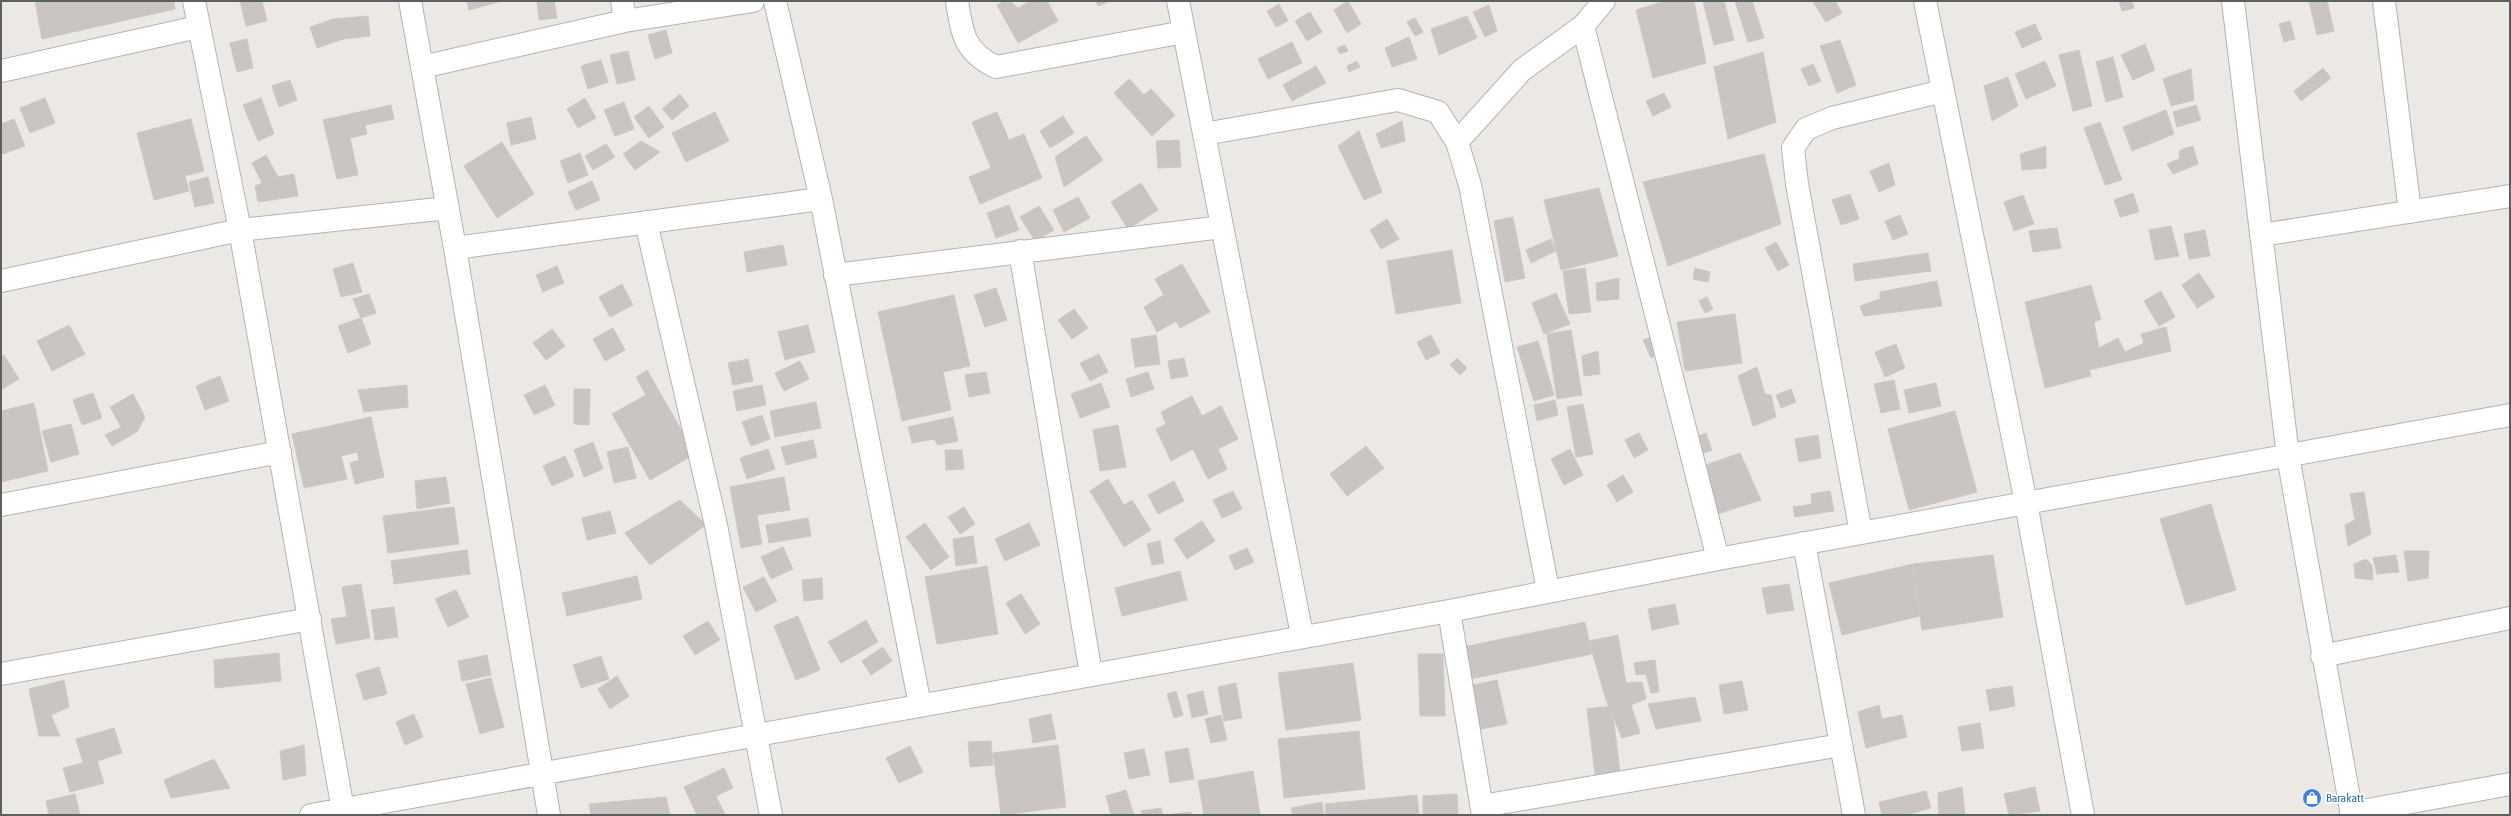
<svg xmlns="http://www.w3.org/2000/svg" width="2511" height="816" viewBox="0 0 2511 816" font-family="'Asap Condensed',sans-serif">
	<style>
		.building { fill: #cac5c2; stroke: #d0c8c2 }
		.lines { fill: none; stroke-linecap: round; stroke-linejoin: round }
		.minor-casing { stroke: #b1b5b7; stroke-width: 24 }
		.minor { stroke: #fff; stroke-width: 22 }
		.labels { text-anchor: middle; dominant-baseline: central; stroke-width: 3.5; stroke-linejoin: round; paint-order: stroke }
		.shop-label { font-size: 12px; fill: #366cbe; stroke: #fff; text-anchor: start }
	</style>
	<rect width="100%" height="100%" fill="#ece8e3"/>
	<path class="building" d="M 35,1 L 174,1 L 175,9 L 42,39 Z
		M 240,1 L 262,1 L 267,21 L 246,26 Z
		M 467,1 L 502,1 L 469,10 Z
		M 537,1 L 554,1 L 557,18 L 539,20 Z
		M 1005,1 L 1010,1 L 1018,8 L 1030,1 L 1047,1 L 1058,21 L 1018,43 L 997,5 Z
		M 1096,1 L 1110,1 L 1098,6 Z
		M 1348,1 L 1361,24 L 1347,33 L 1334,10 Z
		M 1665,1 L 1694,1 L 1706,63 L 1653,78 L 1636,10 Z
		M 1703,1 L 1724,1 L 1734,40 L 1714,45 Z
		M 1735,1 L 1752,1 L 1764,38 L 1748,42 Z
		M 1835,1 L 1842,13 L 1826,22 L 1813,2 Z
		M 2119,1 L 2132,1 L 2134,8 L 2122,11 Z
		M 2309,1 L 2327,1 L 2334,31 L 2317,35 Z
		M 1279,4 L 1288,21 L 1276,27 L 1267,11 Z
		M 1489,5 L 1497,31 L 1485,37 L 1473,12 Z
		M 1310,12 L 1322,32 L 1307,41 L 1295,21 Z
		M 368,16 L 370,36 L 343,39 L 317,48 L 310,27 L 333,19 Z
		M 1467,16 L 1477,38 L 1439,55 L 1431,29 Z
		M 1415,18 L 1423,32 L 1415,36 L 1407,22 Z
		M 2290,21 L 2295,39 L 2284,42 L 2279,24 Z
		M 2035,24 L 2042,39 L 2022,48 L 2015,32 Z
		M 666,30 L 672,53 L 655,59 L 648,35 Z
		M 1409,37 L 1417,59 L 1392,67 L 1385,48 Z
		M 247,39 L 253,68 L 237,72 L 230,43 Z
		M 1840,40 L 1856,85 L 1837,93 L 1820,46 Z
		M 1292,42 L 1302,63 L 1268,79 L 1258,59 Z
		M 2145,44 L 2155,70 L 2133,80 L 2121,55 Z
		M 1345,45 L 1348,51 L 1340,54 L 1337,48 Z
		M 2079,50 L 2092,106 L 2073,111 L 2059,55 Z
		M 628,51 L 635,80 L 617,84 L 610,55 Z
		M 1763,52 L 1776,122 L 1728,139 L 1714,67 Z
		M 2113,57 L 2123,97 L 2106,102 L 2096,62 Z
		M 601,60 L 608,82 L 588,89 L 581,66 Z
		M 1357,61 L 1360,67 L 1349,72 L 1347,66 Z
		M 2045,61 L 2056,86 L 2026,99 L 2015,74 Z
		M 1813,64 L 1821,81 L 1809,86 L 1801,69 Z
		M 1316,66 L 1326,83 L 1292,101 L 1283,85 Z
		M 2323,68 L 2331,78 L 2301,101 L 2294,91 Z
		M 2191,69 L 2194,100 L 2171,106 L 2163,79 Z
		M 2008,77 L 2018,106 L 1992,121 L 1984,86 Z
		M 1129,79 L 1144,95 L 1151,89 L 1175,115 L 1152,136 L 1114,93 Z
		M 290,80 L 297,100 L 279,107 L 272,86 Z
		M 1664,93 L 1671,107 L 1653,116 L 1646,101 Z
		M 680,94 L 689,106 L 672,120 L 662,109 Z
		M 45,98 L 55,123 L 30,133 L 20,108 Z
		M 261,98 L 274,134 L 258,141 L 243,105 Z
		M 585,98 L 596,118 L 578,128 L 567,109 Z
		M 624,102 L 634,129 L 615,136 L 604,110 Z
		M 391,105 L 394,119 L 365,125 L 367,134 L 350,138 L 358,175 L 337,179 L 323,120 Z
		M 2196,105 L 2201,120 L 2177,127 L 2173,112 Z
		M 649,106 L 664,127 L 649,138 L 634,117 Z
		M 2166,110 L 2174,134 L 2132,151 L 2123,127 Z
		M 715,112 L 729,141 L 686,162 L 672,133 Z
		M 997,112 L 1009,140 L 1024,134 L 1042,178 L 980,204 L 969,177 L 991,168 L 972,122 Z
		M 1063,116 L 1074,133 L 1050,148 L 1040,131 Z
		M 531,117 L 536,139 L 511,145 L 507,123 Z
		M 14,119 L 25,146 L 3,154 L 1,149 L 1,124 Z
		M 191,119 L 204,171 L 185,176 L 189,191 L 154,200 L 137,133 Z
		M 1402,121 L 1405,141 L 1381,148 L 1376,134 Z
		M 2100,122 L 2122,180 L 2105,185 L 2084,128 Z
		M 1359,131 L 1382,192 L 1364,200 L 1338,146 Z
		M 1086,136 L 1103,160 L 1064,187 L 1055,157 Z
		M 1179,140 L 1181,167 L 1158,168 L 1156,141 Z
		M 641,141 L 660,152 L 635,170 L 623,154 Z
		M 502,142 L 534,194 L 497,218 L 464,166 Z
		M 606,144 L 615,157 L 593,170 L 585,156 Z
		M 2046,146 L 2046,168 L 2022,170 L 2020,154 Z
		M 2193,146 L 2198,164 L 2173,174 L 2167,164 L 2179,159 L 2180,150 Z
		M 580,153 L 588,175 L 568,183 L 560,161 Z
		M 1764,154 L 1781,224 L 1668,266 L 1643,182 Z
		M 266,155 L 278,177 L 294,174 L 298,196 L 258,202 L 255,186 L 262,183 L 252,163 Z
		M 1889,163 L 1895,185 L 1879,192 L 1870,171 Z
		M 208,177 L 214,203 L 195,207 L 189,182 Z
		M 592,181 L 600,200 L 576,210 L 568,192 Z
		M 1141,183 L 1158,210 L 1128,229 L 1111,202 Z
		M 1599,188 L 1618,256 L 1561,270 L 1544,200 Z
		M 2133,193 L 2139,212 L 2120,217 L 2114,200 Z
		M 1850,194 L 1859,219 L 1841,225 L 1832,200 Z
		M 2023,195 L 2034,224 L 2014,231 L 2004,202 Z
		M 1078,197 L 1090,218 L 1064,232 L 1053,210 Z
		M 1009,205 L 1019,230 L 996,238 L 987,213 Z
		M 1039,206 L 1054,230 L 1035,241 L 1020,217 Z
		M 1900,215 L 1908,234 L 1893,240 L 1885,221 Z
		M 1513,217 L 1525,278 L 1505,282 L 1494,221 Z
		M 1387,219 L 1399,239 L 1381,249 L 1370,230 Z
		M 2171,226 L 2179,256 L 2155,260 L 2149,230 Z
		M 2057,228 L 2061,248 L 2033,252 L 2029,231 Z
		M 2205,230 L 2210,256 L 2189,259 L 2184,234 Z
		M 1551,239 L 1556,251 L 1531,263 L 1526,250 Z
		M 1776,242 L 1789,265 L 1778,271 L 1765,248 Z
		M 783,245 L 787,265 L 747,272 L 744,252 Z
		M 1452,250 L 1461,303 L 1396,314 L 1387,261 Z
		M 1928,253 L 1931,271 L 1855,281 L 1853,264 Z
		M 353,263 L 362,292 L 341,297 L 333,269 Z
		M 1182,264 L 1210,312 L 1180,328 L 1176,321 L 1157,332 L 1144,307 L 1164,295 L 1155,279 Z
		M 557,266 L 564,283 L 543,292 L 536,275 Z
		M 1585,268 L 1591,312 L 1569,314 L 1563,271 Z
		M 1695,268 L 1710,272 L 1708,282 L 1693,279 Z
		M 2199,273 L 2215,297 L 2197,308 L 2182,285 Z
		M 1619,278 L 1619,299 L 1597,301 L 1596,283 Z
		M 1937,281 L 1942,306 L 1864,316 L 1860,306 L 1880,299 L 1880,292 Z
		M 622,284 L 633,305 L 610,317 L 599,297 Z
		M 2091,285 L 2101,319 L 2094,322 L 2099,348 L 2118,338 L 2125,352 L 2144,343 L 2141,334 L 2166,327 L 2171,351 L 2089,370 L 2091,376 L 2045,388 L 2025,302 Z
		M 996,288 L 1007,320 L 985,327 L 974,295 Z
		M 2161,291 L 2175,317 L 2159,326 L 2144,301 Z
		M 1556,293 L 1570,324 L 1544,334 L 1532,303 Z
		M 369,294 L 376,313 L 361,318 L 353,299 Z
		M 954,295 L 970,366 L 943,372 L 951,410 L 902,421 L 878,312 Z
		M 1707,297 L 1713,309 L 1705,313 L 1699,301 Z
		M 1074,309 L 1088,328 L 1072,339 L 1058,320 Z
		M 1735,314 L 1742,363 L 1685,371 L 1677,322 Z
		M 361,318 L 371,344 L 348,353 L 338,326 Z
		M 69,325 L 85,354 L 52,371 L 37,341 Z
		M 808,325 L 815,352 L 785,360 L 778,332 Z
		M 613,328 L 625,350 L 605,361 L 593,339 Z
		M 552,329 L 565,346 L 546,360 L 533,343 Z
		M 1571,330 L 1582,395 L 1557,399 L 1547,334 Z
		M 1156,335 L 1160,364 L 1135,367 L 1131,339 Z
		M 1431,335 L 1440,353 L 1426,360 L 1417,342 Z
		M 1656,335 L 1664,352 L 1651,358 L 1643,340 Z
		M 1538,341 L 1554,395 L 1534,401 L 1517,347 Z
		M 1896,344 L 1905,368 L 1885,377 L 1875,352 Z
		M 1598,351 L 1600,374 L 1584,376 L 1582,356 Z
		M 1099,354 L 1108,372 L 1090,381 L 1080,363 Z
		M 4,355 L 19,379 L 1,390 L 1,357 Z
		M 1184,358 L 1188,376 L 1171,379 L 1168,361 Z
		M 1457,358 L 1467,368 L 1460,375 L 1450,365 Z
		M 748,359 L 753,381 L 733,385 L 728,363 Z
		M 800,361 L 809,379 L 784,391 L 775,373 Z
		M 1757,367 L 1765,394 L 1771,395 L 1776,417 L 1753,426 L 1738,376 Z
		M 647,370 L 695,454 L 650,480 L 612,414 L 646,395 L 636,377 Z
		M 986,372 L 990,393 L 969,397 L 965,375 Z
		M 1148,372 L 1154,389 L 1131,397 L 1126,379 Z
		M 220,376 L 229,401 L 205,410 L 196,386 Z
		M 1894,380 L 1900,409 L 1881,413 L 1874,384 Z
		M 1101,383 L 1110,407 L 1080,418 L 1071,394 Z
		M 1936,383 L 1941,406 L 1909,413 L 1904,390 Z
		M 407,385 L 408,407 L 364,412 L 358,390 Z
		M 545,385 L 555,405 L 534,415 L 524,395 Z
		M 762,385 L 766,405 L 737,411 L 733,391 Z
		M 574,389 L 590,389 L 589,425 L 574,424 Z
		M 1791,389 L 1796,402 L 1781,408 L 1776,395 Z
		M 93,393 L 102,418 L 82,425 L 73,400 Z
		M 133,394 L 145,417 L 137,432 L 112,446 L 105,435 L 121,427 L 110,407 Z
		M 1192,396 L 1202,416 L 1221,406 L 1238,439 L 1218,449 L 1227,469 L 1208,479 L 1193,449 L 1171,461 L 1156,429 L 1166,424 L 1161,412 Z
		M 1555,400 L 1558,415 L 1537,421 L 1534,405 Z
		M 816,402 L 821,428 L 775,437 L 770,411 Z
		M 34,403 L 48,471 L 1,482 L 1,411 Z
		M 1583,404 L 1593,454 L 1576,457 L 1567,407 Z
		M 1955,411 L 1977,492 L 1909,510 L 1888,429 Z
		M 762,415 L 770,439 L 751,446 L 742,422 Z
		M 371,417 L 384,477 L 355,484 L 350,463 L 359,460 L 357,452 L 341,456 L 347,479 L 304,488 L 292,434 Z
		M 953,417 L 958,441 L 938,445 L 934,439 L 912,443 L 908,427 Z
		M 71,424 L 79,454 L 51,462 L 42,431 Z
		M 1118,425 L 1126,467 L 1100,471 L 1093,430 Z
		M 1639,433 L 1648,450 L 1634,458 L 1625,440 Z
		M 1706,433 L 1712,450 L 1699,455 L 1693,438 Z
		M 1818,435 L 1821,458 L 1799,462 L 1795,439 Z
		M 813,440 L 817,457 L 786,465 L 781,447 Z
		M 593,442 L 603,469 L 584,477 L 574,450 Z
		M 1366,446 L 1384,468 L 1347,496 L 1330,474 Z
		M 628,447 L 636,478 L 614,483 L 607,452 Z
		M 768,449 L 775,469 L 747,479 L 740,458 Z
		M 1570,449 L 1583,475 L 1564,485 L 1551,459 Z
		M 945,450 L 962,450 L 964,469 L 946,470 Z
		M 1740,453 L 1761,500 L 1717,514 L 1700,467 Z
		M 565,456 L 574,476 L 552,486 L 543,466 Z
		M 1623,475 L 1633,492 L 1617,502 L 1607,485 Z
		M 446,477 L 450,503 L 417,509 L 415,481 Z
		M 784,477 L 790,510 L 757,515 L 762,544 L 741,548 L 730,487 Z
		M 1108,479 L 1124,505 L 1132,500 L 1151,530 L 1124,547 L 1090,491 Z
		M 1174,481 L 1184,501 L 1158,514 L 1148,495 Z
		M 1233,491 L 1242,509 L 1222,518 L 1213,500 Z
		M 1830,491 L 1834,511 L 1795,517 L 1793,507 L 1812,504 L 1811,494 Z
		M 2364,492 L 2371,534 L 2348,546 L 2345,525 L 2355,520 L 2350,494 Z
		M 680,500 L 706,525 L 650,565 L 625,533 Z
		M 2211,504 L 2236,590 L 2186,605 L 2160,519 Z
		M 454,507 L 459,544 L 388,553 L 383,516 Z
		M 964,507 L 975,524 L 960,534 L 948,517 Z
		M 610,511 L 616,533 L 587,540 L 582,518 Z
		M 808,518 L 811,536 L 769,543 L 766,525 Z
		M 1202,521 L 1215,541 L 1187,559 L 1174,539 Z
		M 925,523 L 949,557 L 931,570 L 906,537 Z
		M 1029,523 L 1040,545 L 1005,561 L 995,539 Z
		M 973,536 L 977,563 L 956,566 L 953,539 Z
		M 1160,541 L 1164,563 L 1152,565 L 1147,544 Z
		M 783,547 L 793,569 L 771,579 L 761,557 Z
		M 1247,548 L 1254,562 L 1235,570 L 1229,556 Z
		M 467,550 L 470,574 L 394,584 L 391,561 Z
		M 2404,551 L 2429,551 L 2428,578 L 2408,581 Z
		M 1993,555 L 2003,617 L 1922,630 L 1913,564 Z
		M 2396,555 L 2399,572 L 2377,574 L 2373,558 Z
		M 2366,559 L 2372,565 L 2373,580 L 2355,578 L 2354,564 Z
		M 1913,564 L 1920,616 L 1842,635 L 1829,583 Z
		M 987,566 L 998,634 L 937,644 L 925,577 Z
		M 1180,571 L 1187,600 L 1122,616 L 1115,588 Z
		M 637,576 L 642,599 L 567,616 L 562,593 Z
		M 764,577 L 777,601 L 756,612 L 743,587 Z
		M 822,578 L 823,599 L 804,601 L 802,580 Z
		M 361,584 L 370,638 L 336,644 L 331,619 L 347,617 L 342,587 Z
		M 1789,584 L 1794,610 L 1767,614 L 1762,588 Z
		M 456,590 L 469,617 L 448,627 L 435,599 Z
		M 1021,594 L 1040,624 L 1025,634 L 1006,603 Z
		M 1675,604 L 1679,624 L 1652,630 L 1648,609 Z
		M 394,607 L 398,637 L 375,640 L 371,610 Z
		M 798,616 L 820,670 L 796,680 L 774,626 Z
		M 866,620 L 878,642 L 841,663 L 828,642 Z
		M 708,621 L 720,640 L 695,655 L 683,636 Z
		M 1585,622 L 1592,654 L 1470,679 L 1463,647 Z
		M 1618,635 L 1626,683 L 1642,682 L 1646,699 L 1631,705 L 1640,733 L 1622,738 L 1606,700 L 1589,641 Z
		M 883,647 L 892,661 L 871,675 L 862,661 Z
		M 279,653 L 281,681 L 215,688 L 214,660 Z
		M 1418,654 L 1443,654 L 1445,716 L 1420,716 Z
		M 487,655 L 491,675 L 462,681 L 458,661 Z
		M 601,656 L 609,679 L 581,688 L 573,665 Z
		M 1655,660 L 1659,692 L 1651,693 L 1646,674 L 1636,675 L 1634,663 Z
		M 1353,663 L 1361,720 L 1286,730 L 1278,673 Z
		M 379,667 L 387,694 L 364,700 L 356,674 Z
		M 617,676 L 629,696 L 610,709 L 598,689 Z
		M 491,678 L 504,727 L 480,734 L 466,684 Z
		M 64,680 L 69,707 L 51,715 L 60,736 L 39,736 L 29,689 Z
		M 1497,680 L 1507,724 L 1477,730 L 1468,686 Z
		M 1742,681 L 1748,710 L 1724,714 L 1719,685 Z
		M 1236,683 L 1242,718 L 1224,721 L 1218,687 Z
		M 2012,686 L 2015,706 L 1990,711 L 1986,690 Z
		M 1176,691 L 1183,715 L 1174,718 L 1167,694 Z
		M 1203,691 L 1208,714 L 1192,718 L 1187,695 Z
		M 1695,697 L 1701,721 L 1656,729 L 1648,704 Z
		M 1879,705 L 1882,719 L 1902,715 L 1907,737 L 1866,748 L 1858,712 Z
		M 1612,706 L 1621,780 L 1596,782 L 1587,709 Z
		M 414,714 L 423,737 L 405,745 L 396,722 Z
		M 1051,714 L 1056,739 L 1033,743 L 1029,719 Z
		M 1221,715 L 1227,740 L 1211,743 L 1205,719 Z
		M 1980,723 L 1984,748 L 1962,751 L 1958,727 Z
		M 114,728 L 122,753 L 97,761 L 104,783 L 70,792 L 63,768 L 83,763 L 76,739 Z
		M 1359,731 L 1365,789 L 1284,798 L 1278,739 Z
		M 991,741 L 993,765 L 970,767 L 968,742 Z
		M 304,745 L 306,775 L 283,780 L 280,751 Z
		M 1058,745 L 1066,807 L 1001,815 L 993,753 Z
		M 910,746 L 923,772 L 899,783 L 886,758 Z
		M 1188,748 L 1194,779 L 1170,783 L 1165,752 Z
		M 1144,749 L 1150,775 L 1129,779 L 1124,753 Z
		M 214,759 L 230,788 L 171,798 L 164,780 Z
		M 724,768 L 733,788 L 716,796 L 725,815 L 697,815 L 684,787 Z
		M 1253,771 L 1260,815 L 1204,815 L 1198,781 Z
		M 1962,787 L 1965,815 L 1939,815 L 1938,793 Z
		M 2035,787 L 2040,811 L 2009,815 L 2004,794 Z
		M 1126,790 L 1134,815 L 1111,815 L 1106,796 Z
		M 1926,791 L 1931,808 L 1906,815 L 1882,815 L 1879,802 Z
		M 75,794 L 80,815 L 49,815 L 46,801 Z
		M 1457,794 L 1458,815 L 1423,815 L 1423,796 Z
		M 1417,795 L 1419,815 L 1326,815 L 1325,804 Z
		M 666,797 L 670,815 L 591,815 L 589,804 Z
		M 1322,802 L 1324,815 L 1293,815 L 1291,808 Z
		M 1161,808 L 1163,815 L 1142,815 L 1141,811 Z
		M 1191,812 L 1191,815 L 1174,815 L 1173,814 Z"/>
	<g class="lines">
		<g class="minor-casing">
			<path id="minor" d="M 194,1 L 240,230 L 343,810
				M 410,1 L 455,248 L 549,815
				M 622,1 L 625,21
				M 775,1 L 821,199 L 920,705
				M 957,1 C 962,33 964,52 996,67 L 1184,32
				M 1178,1 L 1302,635
				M 1925,1 L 2026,503 L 2083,815
				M 2233,1 L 2288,456 L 2352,815
				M 2384,1 L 2410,212
				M 1583,26 L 1718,559
				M 422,67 L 625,21 L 753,1
				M 1,71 L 198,27
				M 1204,134 L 1398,100 L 1438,112 L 1457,142 L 1470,185 L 1548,590
				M 1457,142 L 1522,70 L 1583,26 L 1604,1
				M 646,222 L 716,525 L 771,815
				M 2261,235 L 2510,196
				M 455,248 L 821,199
				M 1020,251 L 1091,674
				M 835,275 L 1222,227
				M 1,281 L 240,230 L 448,208
				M 1,505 L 280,452
				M 1861,533 L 1797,184 L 1793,148 L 1806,129 L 1832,118 L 1943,91
				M 1804,543 L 1854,815
				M 1449,611 L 1483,815
				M 2322,656 L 2510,618
				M 1,674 L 310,619
				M 1482,806 L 1841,745
				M 2351,813 L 2510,784
				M 311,815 L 1449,611 L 1718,559 L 2510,415"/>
		</g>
		<use href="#minor" class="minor"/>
	</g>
	<defs>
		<g id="shop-disc" transform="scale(1)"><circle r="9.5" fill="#3f7fe0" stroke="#fff"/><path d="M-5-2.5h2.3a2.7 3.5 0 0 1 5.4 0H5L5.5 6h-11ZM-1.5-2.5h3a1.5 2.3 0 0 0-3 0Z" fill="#fff"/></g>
	</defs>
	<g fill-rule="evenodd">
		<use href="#shop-disc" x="2312" y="798"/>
	</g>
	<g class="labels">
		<g class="shop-label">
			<text x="2326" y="798">Barakatt</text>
		</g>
	</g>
	<rect width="2511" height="816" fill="none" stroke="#5b6062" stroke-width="4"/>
</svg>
